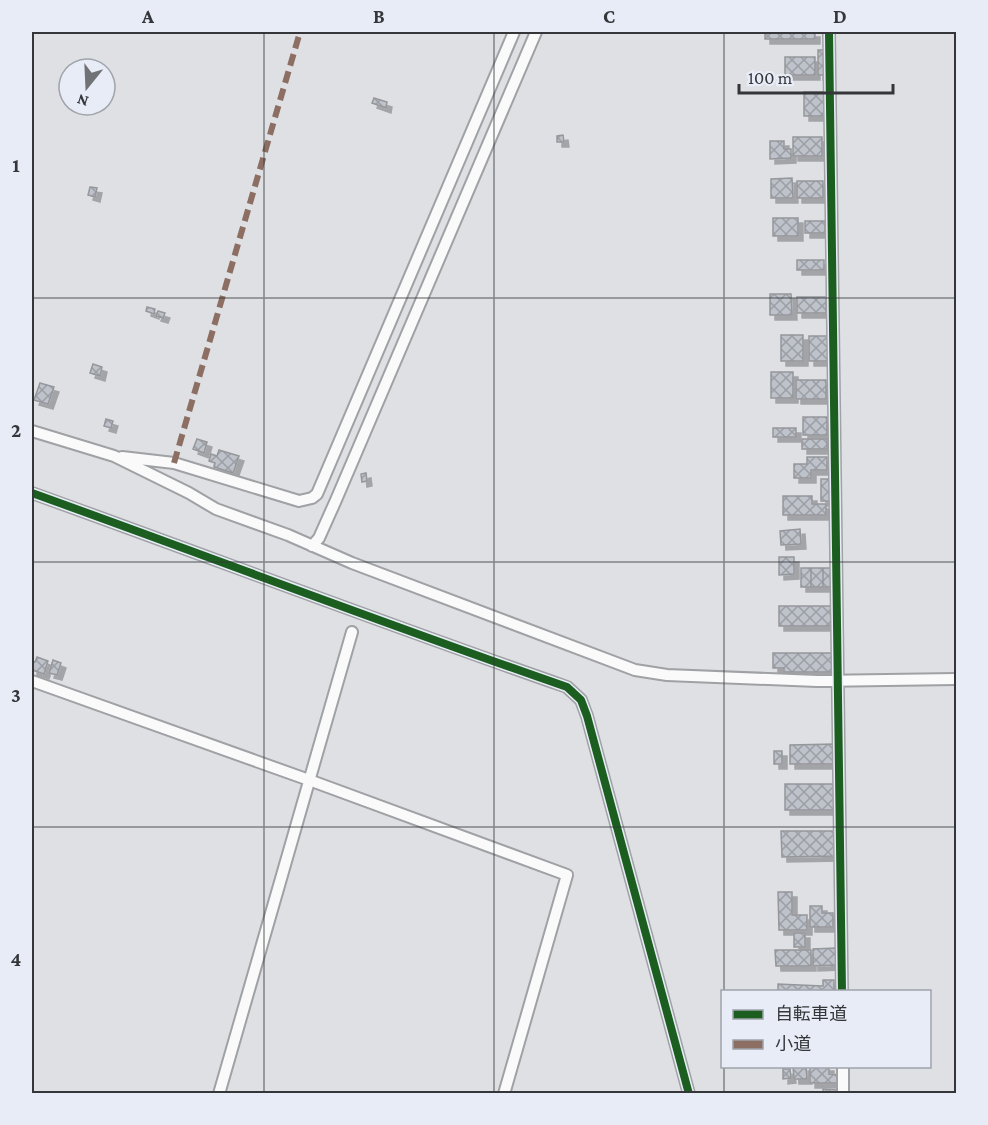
<svg xmlns="http://www.w3.org/2000/svg" width="988" height="1125" viewBox="0 0 988 1125" font-family="'Crimson Pro','Noto Sans JP',serif">
	<style>
		.building { fill: url(#building-cross-hatch); stroke: #96979b; stroke-width: 1.5; filter: url(#shadow) }
		.lines { fill: none; stroke-linecap: round; stroke-linejoin: round }
		.minor-casing { stroke: #9fa1a4; stroke-width: 14 }
		.minor { stroke: #fafafb; stroke-width: 10 }
		.quiet { stroke: #8d6e63; stroke-width: 6; stroke-dasharray: 12 6; stroke-linecap: butt }
		.cycleway-casing { stroke: #e7ecf6; stroke-width: 11 }
		.cycleway { stroke: #1b5e20; stroke-width: 8 }
		.grid { fill: none; stroke: #343639; stroke-width: 1.5; stroke-opacity: 0.55 }
		.neatline { fill: none; stroke: #343639; stroke-width: 2 }
		.grid-label { font-size: 20px; text-anchor: middle; font-weight: bold; fill: #343639 }
	</style>
	<defs>
		<pattern id="building-cross-hatch" width="8" height="8" patternUnits="userSpaceOnUse" patternTransform="scale(1.5)"><rect width="8" height="8" fill="#bec2ca"/><path d="M0 0l8 8M0 8l8-8" fill="none" stroke="#9b9ea5"/></pattern>
		<filter id="shadow"><feDropShadow dx="5" dy="5" stdDeviation="0" flood-color="#0004"/></filter>
	</defs>
	<rect width="100%" height="100%" fill="#dee0e4"/>
	<path class="building" d="M 765,32 L 815,32 L 815,39 L 765,39 Z
		M 818,50 L 827,50 L 827,75 L 818,75 Z
		M 785,57 L 815,57 L 815,75 L 785,75 Z
		M 804,92 L 826,92 L 826,116 L 804,116 Z
		M 374,98 L 387,102 L 386,108 L 372,103 Z
		M 563,135 L 564,142 L 557,142 L 557,136 Z
		M 793,137 L 822,137 L 822,156 L 793,156 Z
		M 770,141 L 784,141 L 784,149 L 791,149 L 791,158 L 770,159 Z
		M 792,178 L 793,198 L 771,198 L 771,179 Z
		M 797,181 L 823,181 L 823,198 L 797,198 Z
		M 90,187 L 97,188 L 95,197 L 88,195 Z
		M 773,218 L 798,218 L 798,236 L 773,236 Z
		M 805,221 L 825,221 L 825,233 L 805,233 Z
		M 797,260 L 824,260 L 824,270 L 797,270 Z
		M 770,294 L 791,294 L 792,315 L 770,315 Z
		M 797,297 L 826,297 L 826,313 L 797,313 Z
		M 147,307 L 155,309 L 154,314 L 146,311 Z
		M 158,311 L 165,313 L 163,318 L 156,316 Z
		M 781,335 L 803,335 L 803,361 L 781,361 Z
		M 809,336 L 830,336 L 830,361 L 809,361 Z
		M 93,364 L 102,367 L 100,376 L 90,373 Z
		M 771,372 L 793,372 L 793,398 L 771,398 Z
		M 796,380 L 826,380 L 826,399 L 796,399 Z
		M 40,383 L 54,387 L 48,404 L 34,400 Z
		M 803,417 L 827,417 L 827,435 L 803,435 Z
		M 106,419 L 113,421 L 111,428 L 104,426 Z
		M 773,428 L 796,428 L 796,437 L 773,437 Z
		M 197,439 L 207,442 L 204,453 L 193,449 Z
		M 802,439 L 827,439 L 827,449 L 802,449 Z
		M 219,450 L 239,456 L 233,473 L 214,467 L 215,463 L 209,461 L 211,454 L 217,456 Z
		M 807,457 L 827,457 L 827,470 L 811,470 L 811,478 L 794,478 L 794,464 L 807,464 Z
		M 366,473 L 367,481 L 362,482 L 361,474 Z
		M 821,479 L 833,479 L 833,501 L 821,501 Z
		M 783,496 L 812,496 L 812,504 L 826,504 L 826,515 L 783,515 Z
		M 800,529 L 801,544 L 781,545 L 780,531 Z
		M 779,557 L 794,557 L 794,574 L 779,575 Z
		M 801,568 L 811,568 L 811,587 L 801,587 Z
		M 811,568 L 823,568 L 823,587 L 811,587 Z
		M 823,568 L 834,568 L 834,587 L 823,587 Z
		M 779,606 L 834,606 L 834,626 L 779,626 Z
		M 773,653 L 833,653 L 833,672 L 784,672 L 784,668 L 773,668 Z
		M 37,657 L 48,661 L 44,674 L 32,670 L 32,661 L 35,662 Z
		M 53,660 L 61,663 L 57,675 L 49,673 Z
		M 834,744 L 834,764 L 790,764 L 790,745 Z
		M 774,751 L 782,751 L 782,764 L 774,764 Z
		M 785,784 L 835,784 L 835,810 L 785,810 Z
		M 781,831 L 836,831 L 836,856 L 782,857 Z
		M 778,892 L 792,892 L 792,915 L 807,915 L 807,930 L 779,930 Z
		M 810,906 L 822,906 L 822,913 L 833,913 L 833,927 L 810,927 Z
		M 794,933 L 805,933 L 805,947 L 794,947 Z
		M 836,948 L 837,965 L 813,966 L 813,949 Z
		M 775,950 L 811,950 L 811,966 L 776,966 Z
		M 823,980 L 834,980 L 834,992 L 778,992 L 778,984 L 823,986 Z
		M 793,1066 L 806,1066 L 807,1079 L 794,1079 Z
		M 810,1066 L 829,1066 L 829,1074 L 841,1075 L 841,1083 L 810,1083 Z
		M 783,1069 L 790,1069 L 791,1078 L 783,1079 Z
		M 823,1089 L 840,1090 L 840,1094 L 823,1094 Z"/>
	<g class="lines">
		<g class="minor-casing">
			<path id="minor" d="M 829,32 L 842,992
				M 32,431 L 114,456 L 189,493 L 216,509 L 288,535 L 352,563 L 635,670 L 667,675 L 817,681 L 956,679
				M 122,457 L 174,463 L 299,501 L 312,498 L 317,494 L 514,32
				M 32,493 C 210,557 388,625 567,687 L 581,700 L 587,716 L 689,1094
				M 312,546 L 319,538 L 336,500 L 536,32
				M 32,681 L 309,780 L 567,875 L 504,1094
				M 843,1066 L 843,1094
				M 219,1094 L 352,632"/>
		</g>
		<use href="#minor" class="minor"/>
		<path class="quiet" d="M 174,463 L 300,32"/>
		<g class="cycleway-casing">
			<path id="cycleway" d="M 829,32 L 842,992
				M 32,493 C 210,557 388,625 567,687 L 581,700 L 587,716 L 689,1094"/>
		</g>
		<use href="#cycleway" class="cycleway"/>
	</g>
	<path class="grid" d="M 264,32 L 264,1094M 494,32 L 494,1094M 724,32 L 724,992M 32,298 L 956,298M 32,562 L 956,562M 32,827 L 956,827M 724,1066 L 724,1094"/>
	<rect width="988" height="1125" fill="none" stroke="#e7ecf6" stroke-width="66"/>
	<rect x="721" y="990" width="210" height="78" fill="#e7ecf6" stroke="#9fa3aa" stroke-width="1.5"/>
	<rect x="733" y="1010" width="30" height="9" fill="#1b5e20" stroke="#9fa3aa" stroke-width="1.5"/>
	<text x="775" y="1020" font-size="18" fill="#343639">自転車道</text>
	<rect x="733" y="1040" width="30" height="9" fill="#8d6e63" stroke="#9fa3aa" stroke-width="1.5"/>
	<text x="775" y="1050" font-size="18" fill="#343639">小道</text>
	<g transform="translate(87 87) rotate(198)"><circle r="28" fill="#e7ecf6" stroke="#9fa3aa" stroke-width="1.5"/>
	<path d="M0-4.5L10 22L0 15L-10 22Z" fill="#707275"/>
	<text y="-9" font-size="16" font-weight="bold" text-anchor="middle" fill="#343639">N</text>
	</g>
	<path d="M739 84v9h154v-9" fill="none" stroke="#343639" stroke-width="3"/>
	<text x="748" y="84" font-size="18" fill="#343639" stroke="#e7ecf6" stroke-width="4.5" paint-order="stroke">100 m</text>
	<rect x="33" y="33" width="922" height="1059" class="neatline"/>
	<g class="grid-label">
		<text x="148" y="23">A</text>
		<text x="379" y="23">B</text>
		<text x="609" y="23">C</text>
		<text x="840" y="23">D</text>
		<text x="16" y="172">1</text>
		<text x="16" y="437">2</text>
		<text x="16" y="702">3</text>
		<text x="16" y="966">4</text>
	</g>
</svg>
